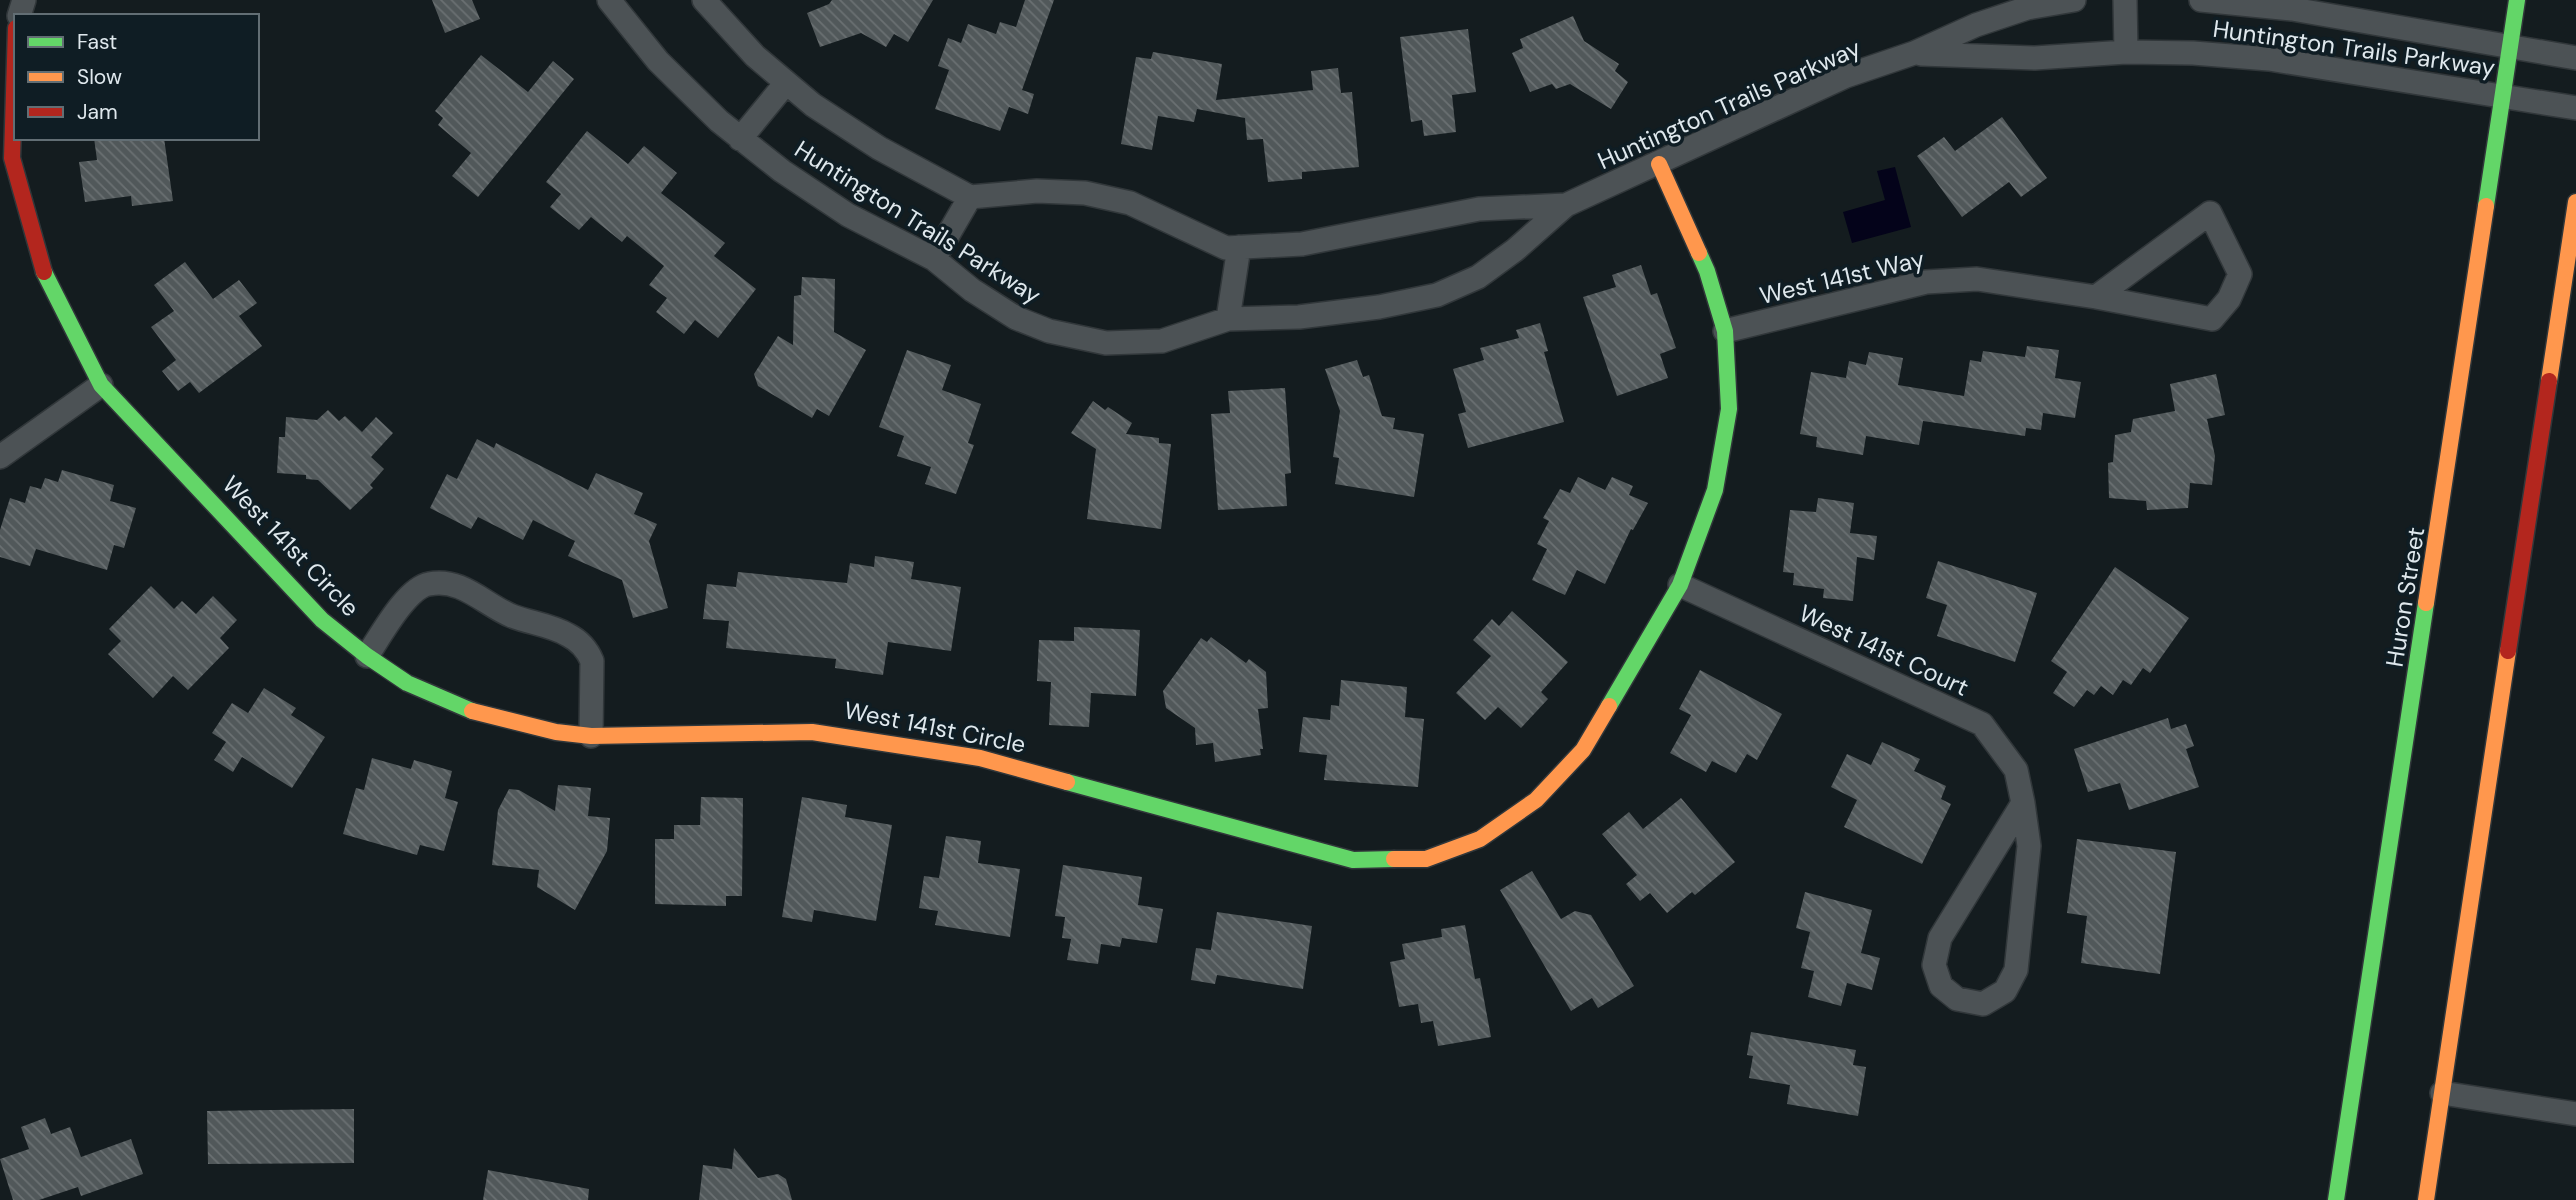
<svg xmlns="http://www.w3.org/2000/svg" width="2576" height="1200" viewBox="0 0 2576 1200" font-family="'DM Sans',sans-serif">
	<style>
		.water { fill: #04031a }
		.building { fill: url(#building-back-hatch) }
		.lines { fill: none; stroke-linecap: round; stroke-linejoin: round }
		.street-casing { stroke: #31373a; stroke-width: 26 }
		.fast-casing { stroke: #31373a; stroke-width: 19 }
		.slow-casing { stroke: #31373a; stroke-width: 19 }
		.jam-casing { stroke: #31373a; stroke-width: 19 }
		.street { stroke: #4c5255; stroke-width: 23 }
		.fast { stroke: #63d668; stroke-width: 16 }
		.slow { stroke: #ff974d; stroke-width: 16 }
		.jam { stroke: #b3261e; stroke-width: 16 }
		.labels { text-anchor: middle; dominant-baseline: central; stroke-width: 7; stroke-linejoin: round; paint-order: stroke }
		.street-label { font-size: 24px; fill: #dfe8ed; stroke: #0f1d24 }
	</style>
	<defs>
		<pattern id="building-back-hatch" width="6" height="6" patternUnits="userSpaceOnUse" patternTransform="scale(1.75)"><rect width="6" height="6" fill="#51585a"/><path d="M-1 5l2 2M0 0l6 6M5-1l2 2" fill="none" stroke="#6a7072"/></pattern>
	</defs>
	<rect width="100%" height="100%" fill="#141c1f"/>
	<path class="water" d="M 1895,167 L 1911,227 L 1852,243 L 1843,212 L 1885,200 L 1877,171 Z"/>
	<path class="building" d="M 432,0 L 472,0 L 480,19 L 445,33 Z
		M 832,0 L 933,0 L 908,42 L 894,34 L 886,47 L 861,33 L 820,47 L 807,13 L 829,4 Z
		M 1025,0 L 1054,0 L 1022,90 L 1034,94 L 1028,114 L 1009,107 L 1000,131 L 935,109 L 949,70 L 938,66 L 948,38 L 961,43 L 968,24 L 996,34 L 1000,22 L 1016,27 Z
		M 1573,16 L 1584,41 L 1619,64 L 1615,71 L 1628,82 L 1611,109 L 1570,84 L 1556,89 L 1552,84 L 1530,92 L 1512,53 L 1523,48 L 1520,39 Z
		M 1468,29 L 1476,92 L 1452,95 L 1456,132 L 1424,136 L 1422,120 L 1411,122 L 1400,37 Z
		M 1153,52 L 1222,64 L 1216,100 L 1313,90 L 1311,71 L 1338,68 L 1341,93 L 1352,92 L 1359,167 L 1302,172 L 1302,179 L 1268,182 L 1263,139 L 1247,140 L 1245,118 L 1197,109 L 1194,122 L 1158,116 L 1152,150 L 1121,144 L 1136,57 L 1151,59 Z
		M 481,55 L 528,92 L 553,61 L 574,79 L 478,197 L 452,176 L 471,153 L 438,125 L 443,118 L 435,111 Z
		M 2002,117 L 2047,178 L 2021,197 L 2009,182 L 1962,217 L 1917,156 L 1944,137 L 1955,151 Z
		M 587,131 L 628,164 L 644,146 L 677,173 L 661,193 L 725,243 L 714,256 L 756,289 L 718,338 L 695,320 L 684,334 L 656,312 L 667,298 L 649,285 L 664,266 L 627,236 L 622,242 L 591,217 L 579,230 L 550,207 L 561,194 L 546,182 Z
		M 94,138 L 164,138 L 173,201 L 132,206 L 131,196 L 85,202 L 79,162 L 97,160 Z
		M 185,262 L 213,299 L 239,280 L 257,303 L 239,316 L 262,346 L 199,393 L 190,382 L 178,391 L 162,371 L 176,360 L 151,327 L 174,311 L 154,285 Z
		M 1641,265 L 1651,295 L 1657,293 L 1676,348 L 1660,354 L 1668,378 L 1617,396 L 1583,297 L 1616,287 L 1612,275 Z
		M 802,277 L 835,279 L 834,332 L 866,350 L 829,416 L 817,409 L 812,418 L 758,386 L 754,374 L 778,336 L 793,345 L 794,296 L 801,295 Z
		M 1540,323 L 1548,351 L 1544,352 L 1564,422 L 1468,448 L 1458,414 L 1466,412 L 1453,369 L 1484,360 L 1480,348 L 1519,338 L 1516,330 Z
		M 2027,346 L 2059,350 L 2055,378 L 2081,382 L 2075,418 L 2043,413 L 2041,430 L 2026,428 L 2025,436 L 1923,421 L 1919,445 L 1866,436 L 1863,455 L 1816,447 L 1817,437 L 1800,434 L 1811,372 L 1846,378 L 1849,361 L 1866,365 L 1869,352 L 1903,358 L 1898,385 L 1964,396 L 1970,360 L 1981,362 L 1983,351 L 2025,357 Z
		M 907,350 L 951,365 L 942,390 L 981,404 L 968,443 L 974,445 L 956,494 L 925,484 L 931,467 L 897,456 L 904,436 L 879,427 Z
		M 1357,360 L 1363,377 L 1369,375 L 1382,416 L 1395,418 L 1393,429 L 1424,434 L 1414,497 L 1335,484 L 1339,458 L 1333,457 L 1340,411 L 1325,369 Z
		M 2216,374 L 2225,415 L 2207,419 L 2215,456 L 2212,485 L 2190,483 L 2188,508 L 2147,510 L 2146,501 L 2109,498 L 2108,463 L 2113,462 L 2115,435 L 2131,432 L 2133,419 L 2175,411 L 2170,384 Z
		M 1285,388 L 1291,473 L 1285,474 L 1287,506 L 1218,510 L 1211,414 L 1230,413 L 1228,391 Z
		M 1093,401 L 1105,410 L 1108,407 L 1132,423 L 1126,434 L 1159,438 L 1159,443 L 1171,444 L 1161,529 L 1087,519 L 1096,449 L 1071,433 Z
		M 328,410 L 339,421 L 345,416 L 362,432 L 376,417 L 393,433 L 371,457 L 384,469 L 370,485 L 373,488 L 350,510 L 318,480 L 306,479 L 306,475 L 277,473 L 279,437 L 285,437 L 286,417 L 317,420 Z
		M 477,439 L 494,448 L 496,443 L 588,490 L 596,473 L 643,493 L 634,514 L 657,524 L 649,541 L 668,608 L 633,618 L 622,580 L 568,556 L 575,541 L 533,520 L 523,540 L 478,517 L 471,529 L 430,508 L 447,474 L 457,479 Z
		M 62,470 L 114,485 L 110,501 L 136,508 L 124,548 L 114,545 L 107,570 L 36,549 L 30,566 L 0,557 L 0,530 L 10,498 L 25,503 L 30,486 L 41,489 L 45,478 L 58,482 Z
		M 1578,477 L 1605,490 L 1612,477 L 1633,486 L 1629,495 L 1648,503 L 1633,530 L 1631,529 L 1605,584 L 1577,570 L 1565,595 L 1532,580 L 1547,549 L 1537,544 L 1549,521 L 1543,518 L 1560,489 L 1570,493 Z
		M 1818,498 L 1854,503 L 1850,533 L 1877,536 L 1874,560 L 1857,557 L 1853,601 L 1823,598 L 1824,589 L 1793,585 L 1794,573 L 1783,572 L 1790,510 L 1816,512 Z
		M 875,556 L 914,562 L 911,579 L 961,587 L 951,651 L 888,642 L 883,675 L 835,668 L 836,659 L 726,648 L 729,621 L 703,619 L 707,584 L 736,587 L 738,572 L 847,583 L 850,563 L 874,567 Z
		M 1938,561 L 2037,593 L 2015,662 L 1937,636 L 1947,605 L 1926,598 Z
		M 2115,567 L 2189,618 L 2150,673 L 2143,668 L 2131,685 L 2123,680 L 2113,695 L 2101,686 L 2094,695 L 2087,690 L 2074,707 L 2053,693 L 2067,672 L 2051,661 Z
		M 151,586 L 174,609 L 182,601 L 196,614 L 213,596 L 237,620 L 220,638 L 229,648 L 188,690 L 173,676 L 153,698 L 108,654 L 121,641 L 109,629 Z
		M 1512,611 L 1568,662 L 1541,692 L 1548,699 L 1521,728 L 1498,707 L 1485,720 L 1456,693 L 1491,656 L 1473,640 L 1492,619 L 1499,626 Z
		M 1074,627 L 1140,630 L 1136,696 L 1091,693 L 1089,727 L 1049,725 L 1051,682 L 1037,681 L 1039,640 L 1074,641 Z
		M 1211,637 L 1246,663 L 1249,659 L 1266,672 L 1268,708 L 1258,709 L 1263,749 L 1260,749 L 1261,755 L 1215,762 L 1213,743 L 1196,745 L 1195,728 L 1166,708 L 1163,691 L 1201,638 L 1207,642 Z
		M 1700,670 L 1782,714 L 1757,760 L 1747,754 L 1736,773 L 1712,761 L 1706,772 L 1670,753 L 1691,715 L 1679,709 Z
		M 1341,680 L 1407,687 L 1405,717 L 1424,719 L 1418,787 L 1324,780 L 1327,755 L 1299,752 L 1303,717 L 1330,720 L 1331,705 L 1339,706 Z
		M 264,688 L 296,708 L 291,715 L 325,737 L 292,788 L 242,757 L 233,772 L 214,760 L 226,742 L 212,733 L 232,703 L 248,713 Z
		M 2168,718 L 2171,729 L 2186,724 L 2194,746 L 2186,749 L 2199,787 L 2129,810 L 2120,783 L 2088,792 L 2074,749 Z
		M 1882,742 L 1920,759 L 1914,771 L 1946,786 L 1941,799 L 1951,804 L 1922,864 L 1844,827 L 1857,800 L 1831,787 L 1847,754 L 1871,765 Z
		M 372,758 L 411,769 L 414,760 L 452,771 L 445,798 L 458,802 L 444,851 L 420,845 L 417,855 L 343,834 L 356,788 L 364,790 Z
		M 558,785 L 591,788 L 588,816 L 610,818 L 607,851 L 575,910 L 537,887 L 539,870 L 492,865 L 498,810 L 509,789 L 519,790 L 555,811 Z
		M 701,797 L 743,798 L 742,896 L 726,896 L 726,906 L 655,904 L 655,839 L 674,839 L 674,825 L 700,825 Z
		M 802,797 L 847,805 L 845,817 L 892,825 L 876,921 L 814,910 L 812,922 L 782,917 Z
		M 1681,798 L 1735,862 L 1695,895 L 1692,892 L 1667,913 L 1650,893 L 1640,901 L 1626,884 L 1637,875 L 1602,834 L 1629,812 L 1643,829 Z
		M 946,836 L 981,841 L 978,863 L 1020,869 L 1010,937 L 935,925 L 938,911 L 919,908 L 924,876 L 939,878 Z
		M 2077,839 L 2176,852 L 2160,974 L 2081,963 L 2087,916 L 2067,913 Z
		M 1063,865 L 1142,877 L 1138,905 L 1163,909 L 1157,943 L 1122,938 L 1120,947 L 1101,944 L 1098,964 L 1067,960 L 1071,939 L 1062,938 L 1065,917 L 1055,916 Z
		M 1532,871 L 1561,919 L 1575,911 L 1591,915 L 1634,986 L 1598,1008 L 1592,998 L 1571,1011 L 1500,890 Z
		M 1805,892 L 1872,910 L 1861,953 L 1880,958 L 1872,990 L 1847,983 L 1841,1006 L 1808,997 L 1814,971 L 1801,968 L 1810,932 L 1796,928 Z
		M 1217,912 L 1312,926 L 1303,989 L 1217,975 L 1215,984 L 1191,980 L 1196,948 L 1211,950 Z
		M 1465,925 L 1475,979 L 1480,978 L 1491,1037 L 1438,1046 L 1433,1021 L 1421,1023 L 1418,1004 L 1399,1007 L 1390,962 L 1405,959 L 1402,944 L 1442,937 L 1441,929 Z
		M 1751,1032 L 1856,1050 L 1853,1065 L 1866,1067 L 1858,1116 L 1787,1104 L 1790,1085 L 1749,1078 L 1753,1056 L 1747,1055 Z
		M 354,1109 L 354,1163 L 208,1164 L 207,1111 Z
		M 45,1118 L 51,1134 L 70,1127 L 81,1157 L 131,1139 L 143,1174 L 81,1196 L 78,1187 L 39,1200 L 13,1200 L 0,1159 L 29,1149 L 21,1127 Z
		M 734,1148 L 758,1178 L 778,1174 L 786,1179 L 792,1200 L 699,1200 L 703,1165 L 732,1169 Z
		M 488,1170 L 589,1189 L 588,1200 L 483,1200 Z"/>
	<g class="lines">
		<g class="street-casing">
			<path id="street" d="M 609,0 L 658,61 L 719,121 L 782,171 L 848,215 L 934,259 L 972,290 L 1016,318 L 1049,331 L 1106,343 L 1162,341 L 1228,319 L 1299,317 L 1379,307 L 1437,295 L 1478,277 L 1515,250 L 1566,205 L 1846,76 L 1914,53 L 1976,25 L 2027,8 L 2074,0
				M 704,0 L 755,56 L 813,105 L 879,148 L 970,197 L 1037,191 L 1085,193 L 1130,203 L 1226,248 L 1302,244 L 1479,209 L 1566,205
				M 2125,0 L 2126,52
				M 2201,0 L 2292,9 L 2576,58
				M 19,16 L 24,0
				M 1921,54 L 2035,58 L 2126,52 L 2193,53 L 2269,59 L 2576,108
				M 740,139 L 786,83
				M 934,259 L 970,197
				M 1228,319 L 1239,247
				M 1725,331 L 1926,282 L 1977,279 L 2096,297 L 2212,319 L 2229,299 L 2240,274 L 2210,213 L 2096,297
				M 0,457 L 101,385
				M 1680,585 L 1982,724 L 2016,770 L 2023,803 L 1940,938 L 1934,965 L 1941,986 L 1957,999 L 1983,1004 L 2005,991 L 2016,970 L 2029,846 L 2023,803
				M 367,656 C 380,637 406,588 429,584 C 461,577 485,605 512,616 C 530,623 551,625 568,635 C 580,641 587,649 592,661 L 591,736
				M 2442,1093 L 2576,1114"/>
		</g>
		<g class="fast-casing">
			<path id="fast" d="M 2486,206 L 2517,0
				M 44,272 L 101,385 L 322,620 L 367,656 L 407,683 L 472,711
				M 1609,706 L 1680,585 L 1715,490 L 1729,409 L 1725,331 L 1707,271 L 1699,253
				M 1067,782 L 1353,860 L 1394,859
				M 2336,1200 L 2426,603"/>
		</g>
		<g class="slow-casing">
			<path id="slow" d="M 1659,164 L 1699,253
				M 2549,381 L 2576,202
				M 2426,603 L 2486,206
				M 472,711 L 556,732 L 591,736 L 812,732 L 980,758 L 1067,782
				M 1394,859 L 1426,859 L 1480,839 L 1536,800 L 1583,750 L 1609,706
				M 2426,1200 L 2508,651"/>
		</g>
		<g class="jam-casing">
			<path id="jam" d="M 16,28 L 12,158 L 44,272
				M 2508,651 L 2549,381"/>
		</g>
		<use href="#street" class="street"/>
		<use href="#fast" class="fast"/>
		<use href="#slow" class="slow"/>
		<use href="#jam" class="jam"/>
	</g>
	<g class="labels">
		<g class="street-label">
			<text transform="translate(2354 48) rotate(8)">Huntington Trails Parkway</text>
			<text transform="translate(1729 104) rotate(-24)">Huntington Trails Parkway</text>
			<text transform="translate(918 222) rotate(32)">Huntington Trails Parkway</text>
			<text transform="translate(1842 277) rotate(-13)">West 141st Way</text>
			<text transform="translate(291 546) rotate(46)">West 141st Circle</text>
			<text transform="translate(2405 597) rotate(-81)">Huron Street</text>
			<text transform="translate(1884 650) rotate(25)">West 141st Court</text>
			<text transform="translate(935 727) rotate(11)">West 141st Circle</text>
		</g>
	</g>
	<rect x="14" y="14" width="245" height="126" fill="#0f1d24" stroke="#626e74" stroke-width="2"/>
	<rect x="28" y="37" width="35" height="10" fill="#63d668" stroke="#626e74" stroke-width="2"/>
	<text x="77" y="49" font-size="21" fill="#dfe8ed">Fast</text>
	<rect x="28" y="72" width="35" height="10" fill="#ff974d" stroke="#626e74" stroke-width="2"/>
	<text x="77" y="84" font-size="21" fill="#dfe8ed">Slow</text>
	<rect x="28" y="107" width="35" height="10" fill="#b3261e" stroke="#626e74" stroke-width="2"/>
	<text x="77" y="119" font-size="21" fill="#dfe8ed">Jam</text>
</svg>
